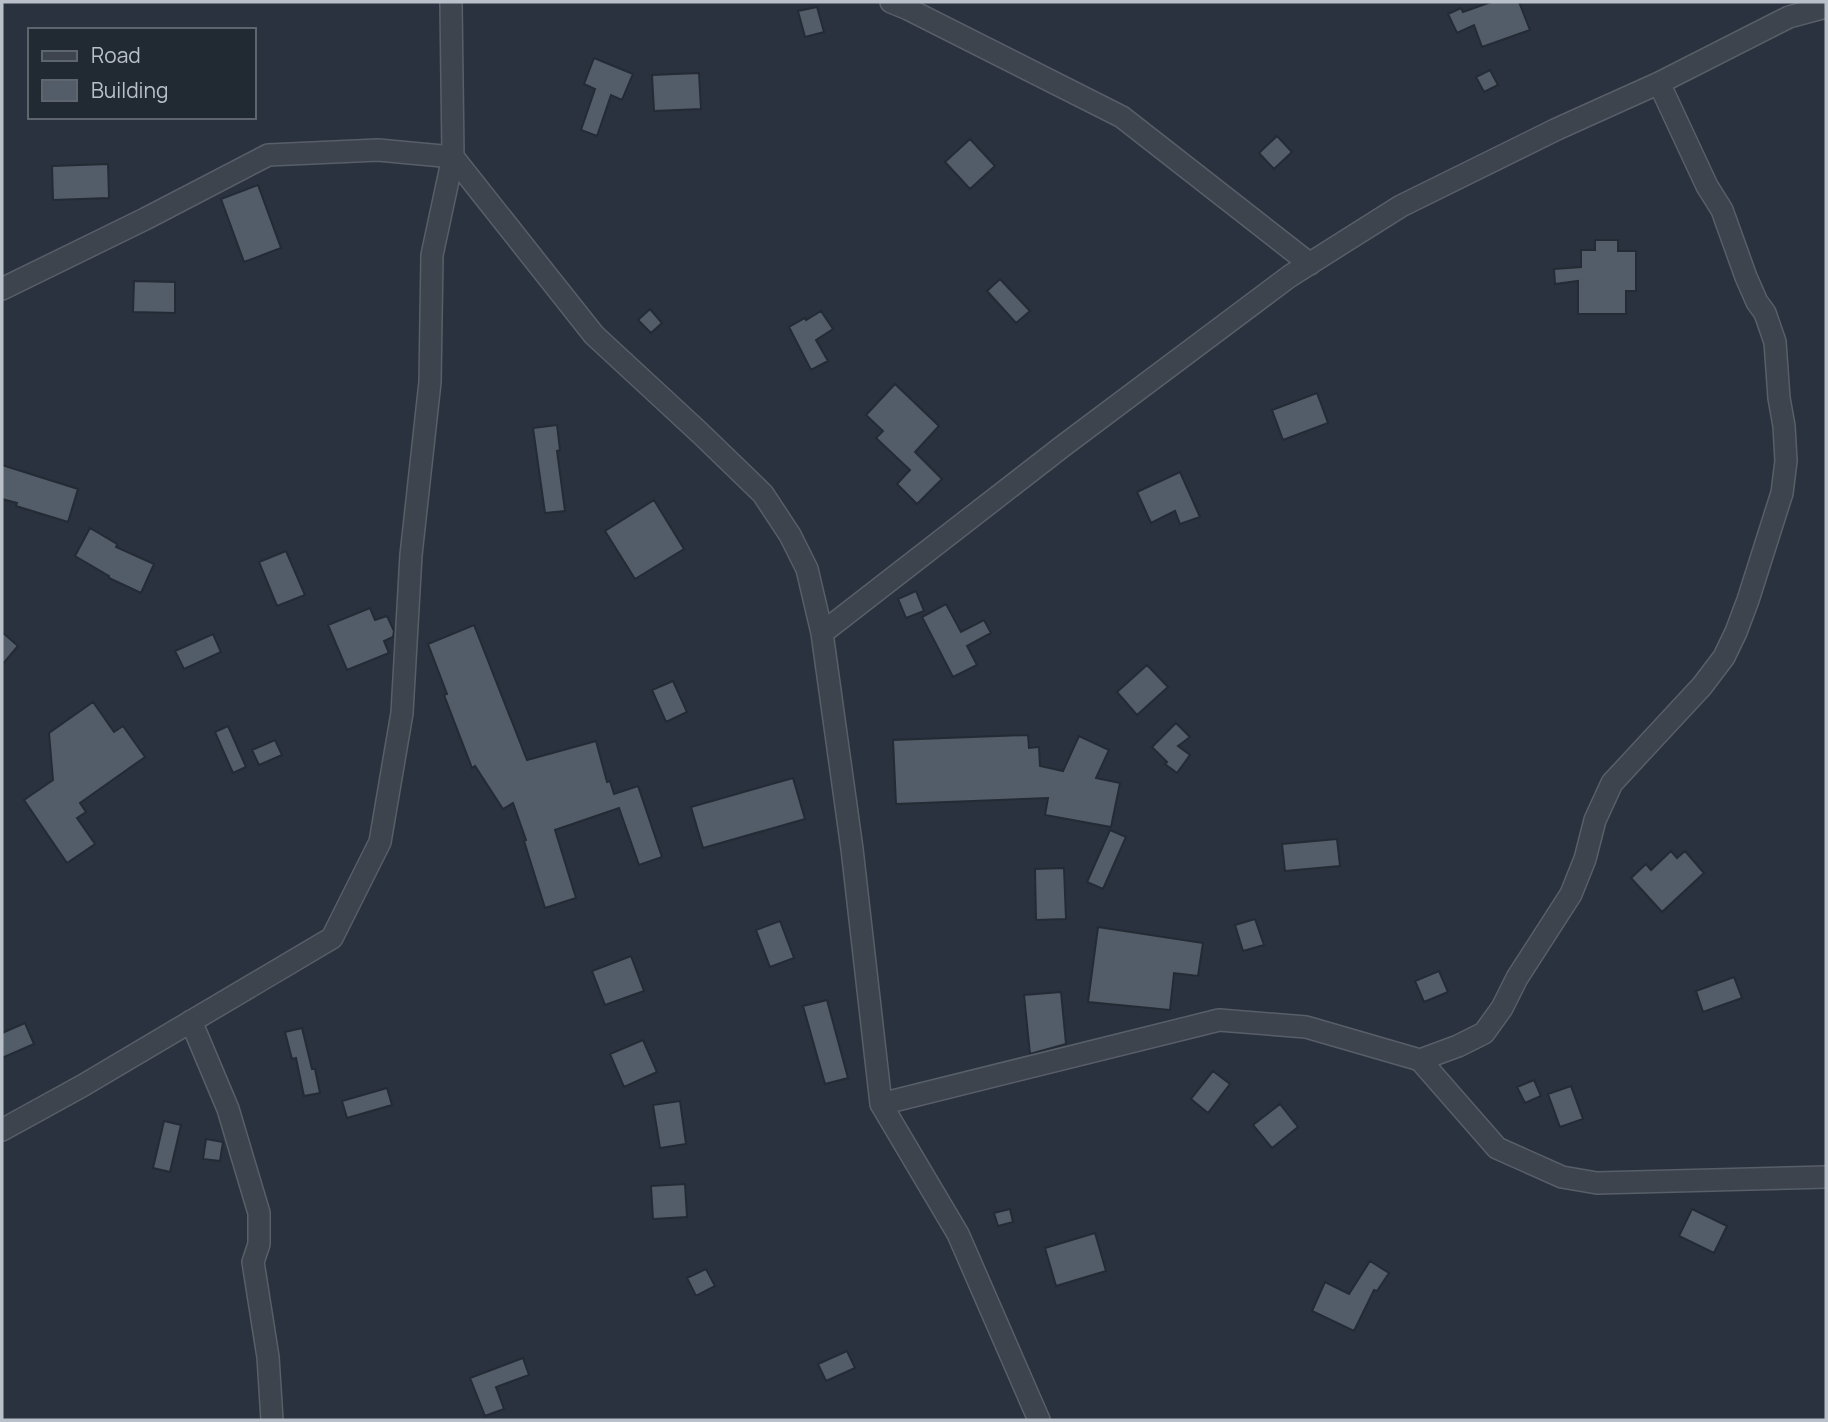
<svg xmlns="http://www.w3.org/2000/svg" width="1828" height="1422" viewBox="0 0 1828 1422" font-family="Manrope,sans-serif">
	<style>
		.building { fill: #525d69; stroke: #242b35; stroke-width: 2 }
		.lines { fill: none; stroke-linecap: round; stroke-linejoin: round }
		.minor-casing { stroke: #585f69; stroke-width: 24 }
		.minor { stroke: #3d444e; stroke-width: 21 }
	</style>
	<rect width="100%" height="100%" fill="#29323e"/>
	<path class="building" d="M 1491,2 L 1519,2 L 1530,30 L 1482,47 L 1474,25 L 1457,33 L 1448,14 L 1461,8 L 1463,12 Z
		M 817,7 L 824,32 L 805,37 L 798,11 Z
		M 594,58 L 633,74 L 622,100 L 611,95 L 597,136 L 581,130 L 595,89 L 584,84 Z
		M 1490,70 L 1498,85 L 1484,92 L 1476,77 Z
		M 699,73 L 701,109 L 654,111 L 652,75 Z
		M 1277,136 L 1292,152 L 1274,169 L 1259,153 Z
		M 970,139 L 995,166 L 970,189 L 945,162 Z
		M 108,164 L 109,198 L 53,200 L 52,166 Z
		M 258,185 L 281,248 L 244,262 L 221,199 Z
		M 1595,240 L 1618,240 L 1618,251 L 1636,251 L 1636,291 L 1626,291 L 1626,314 L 1578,314 L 1578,281 L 1555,284 L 1554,269 L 1581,267 L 1581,250 L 1595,250 Z
		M 1000,279 L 1030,311 L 1016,323 L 987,291 Z
		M 134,281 L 175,282 L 175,313 L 133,312 Z
		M 650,309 L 662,323 L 651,333 L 638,320 Z
		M 821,311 L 833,329 L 816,340 L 828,361 L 811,370 L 789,327 L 805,318 L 806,320 Z
		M 895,384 L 939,426 L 915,452 L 942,479 L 917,504 L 897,484 L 910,470 L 876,438 L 883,431 L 866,415 Z
		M 1317,393 L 1328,423 L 1283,440 L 1272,410 Z
		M 557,425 L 560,450 L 557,451 L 565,511 L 545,513 L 533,428 Z
		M 2,465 L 78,489 L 68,522 L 16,506 L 17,503 L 2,499 Z
		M 1180,472 L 1200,517 L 1180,524 L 1175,511 L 1151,523 L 1137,492 Z
		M 654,500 L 684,549 L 635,579 L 605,531 Z
		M 90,528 L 117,544 L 116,547 L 154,564 L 141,593 L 109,578 L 109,576 L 75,556 Z
		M 286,551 L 305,595 L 277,606 L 259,562 Z
		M 916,591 L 924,611 L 906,618 L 898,599 Z
		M 946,604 L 961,632 L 984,620 L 991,633 L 967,646 L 977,665 L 953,677 L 922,617 Z
		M 370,608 L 375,620 L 387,616 L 394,631 L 393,637 L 384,641 L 389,653 L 347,670 L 328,625 Z
		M 474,625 L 527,760 L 596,741 L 607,782 L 610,781 L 614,794 L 638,786 L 662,857 L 639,865 L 619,808 L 555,830 L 576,898 L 545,908 L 524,841 L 526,840 L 513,803 L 503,809 L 475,766 L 472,768 L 444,695 L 447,694 L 428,644 Z
		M 2,632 L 18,646 L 2,665 Z
		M 213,634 L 221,652 L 184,669 L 175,651 Z
		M 1147,665 L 1168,687 L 1137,715 L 1117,692 Z
		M 673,681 L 687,712 L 666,722 L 652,690 Z
		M 93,702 L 114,732 L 123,726 L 145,757 L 80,803 L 86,812 L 77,818 L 95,844 L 67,863 L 24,800 L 53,780 L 49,733 Z
		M 1176,723 L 1190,737 L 1178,746 L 1190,755 L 1177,773 L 1165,764 L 1167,762 L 1152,747 Z
		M 228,726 L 246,767 L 233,773 L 215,732 Z
		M 1028,735 L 1029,748 L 1039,747 L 1040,766 L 1063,771 L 1079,736 L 1109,750 L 1096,778 L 1120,783 L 1111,827 L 1045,815 L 1048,798 L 896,804 L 893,740 Z
		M 275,740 L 282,755 L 259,765 L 252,750 Z
		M 793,778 L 805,819 L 703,848 L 691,807 Z
		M 1110,830 L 1126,837 L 1103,889 L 1087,882 Z
		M 1337,839 L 1340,866 L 1285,871 L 1282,844 Z
		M 1671,851 L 1677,858 L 1685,851 L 1704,873 L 1662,912 L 1631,878 L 1646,864 L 1651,870 Z
		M 1064,868 L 1066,919 L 1036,920 L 1035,869 Z
		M 1255,919 L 1264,945 L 1243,951 L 1235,925 Z
		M 780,921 L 794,958 L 770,967 L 756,930 Z
		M 1098,927 L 1203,943 L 1198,976 L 1174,973 L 1170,1010 L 1088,1002 Z
		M 631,956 L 644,991 L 605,1005 L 592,971 Z
		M 1439,971 L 1448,992 L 1424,1002 L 1415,981 Z
		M 1734,977 L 1742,998 L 1703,1012 L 1696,991 Z
		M 1061,992 L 1066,1044 L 1030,1054 L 1024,995 Z
		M 827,1000 L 848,1078 L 825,1084 L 803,1006 Z
		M 25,1023 L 34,1044 L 2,1058 L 2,1033 Z
		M 302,1028 L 312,1069 L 315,1069 L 320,1093 L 304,1096 L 296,1058 L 292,1059 L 285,1032 Z
		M 643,1040 L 657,1072 L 624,1087 L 610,1054 Z
		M 1213,1071 L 1230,1084 L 1208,1113 L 1191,1099 Z
		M 1534,1080 L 1541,1096 L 1525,1103 L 1517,1087 Z
		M 1571,1086 L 1583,1119 L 1560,1127 L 1548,1094 Z
		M 387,1088 L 392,1105 L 347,1118 L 342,1101 Z
		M 680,1101 L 686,1144 L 660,1148 L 653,1105 Z
		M 1280,1104 L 1298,1127 L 1272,1148 L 1253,1125 Z
		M 164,1121 L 181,1125 L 170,1172 L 153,1168 Z
		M 206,1139 L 223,1142 L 220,1161 L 203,1159 Z
		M 685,1184 L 687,1217 L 653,1219 L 651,1186 Z
		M 1010,1209 L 1013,1222 L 998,1226 L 994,1213 Z
		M 1692,1209 L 1727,1226 L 1714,1253 L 1679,1236 Z
		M 1095,1233 L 1106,1271 L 1056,1286 L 1045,1248 Z
		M 1370,1261 L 1389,1273 L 1377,1291 L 1374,1290 L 1354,1331 L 1312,1311 L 1325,1282 L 1349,1294 Z
		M 706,1269 L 715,1286 L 696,1296 L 687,1278 Z
		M 847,1351 L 855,1368 L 826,1381 L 818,1364 Z
		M 523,1358 L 529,1375 L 496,1387 L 504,1409 L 485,1416 L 470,1378 Z"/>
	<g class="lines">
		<g class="minor-casing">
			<path id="minor" d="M 891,2 L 908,9 L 1122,117 L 1310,264
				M 2,289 L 145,219 L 268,155 L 378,150 L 453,157 L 594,335 L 700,433 L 763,494 L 790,535 L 807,569 L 822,633 L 852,849 L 881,1104 L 958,1234 L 1039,1420
				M 822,633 L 1063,446 L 1290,276 L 1401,206 L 1557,129 L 1659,83 L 1789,17 L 1826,7
				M 191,1021 L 228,1109 L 259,1213 L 259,1244 L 253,1262 L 268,1357 L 272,1420
				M 1420,1060 L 1458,1046 L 1484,1033 L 1502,1008 L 1517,978 L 1571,894 L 1585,859 L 1595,820 L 1612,783 L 1702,686 L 1724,657 L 1736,632 L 1748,600 L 1782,493 L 1786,461 L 1784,426 L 1779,398 L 1775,342 L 1765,313 L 1757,302 L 1746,277 L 1722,210 L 1707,186 L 1659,83
				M 881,1104 L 1219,1020 L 1306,1027 L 1420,1060 L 1497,1148 L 1562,1177 L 1597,1183 L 1826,1177
				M 2,1130 L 82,1086 L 332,938 L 380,842 L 402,713 L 411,555 L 430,382 L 432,255 L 453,157 L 451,2"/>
		</g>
		<use href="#minor" class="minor"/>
	</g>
	<rect width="1828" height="1422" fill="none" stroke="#b9c0c9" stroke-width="7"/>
	<rect x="28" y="28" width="228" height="91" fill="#212933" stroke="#5e656f" stroke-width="2"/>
	<rect x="42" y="51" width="35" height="10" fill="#3d444e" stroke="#5e656f" stroke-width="2"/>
	<text x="91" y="63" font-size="21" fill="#b9c0c9">Road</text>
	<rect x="42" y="80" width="35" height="21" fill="#525d69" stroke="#5e656f" stroke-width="2"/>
	<text x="91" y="98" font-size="21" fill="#b9c0c9">Building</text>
</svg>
